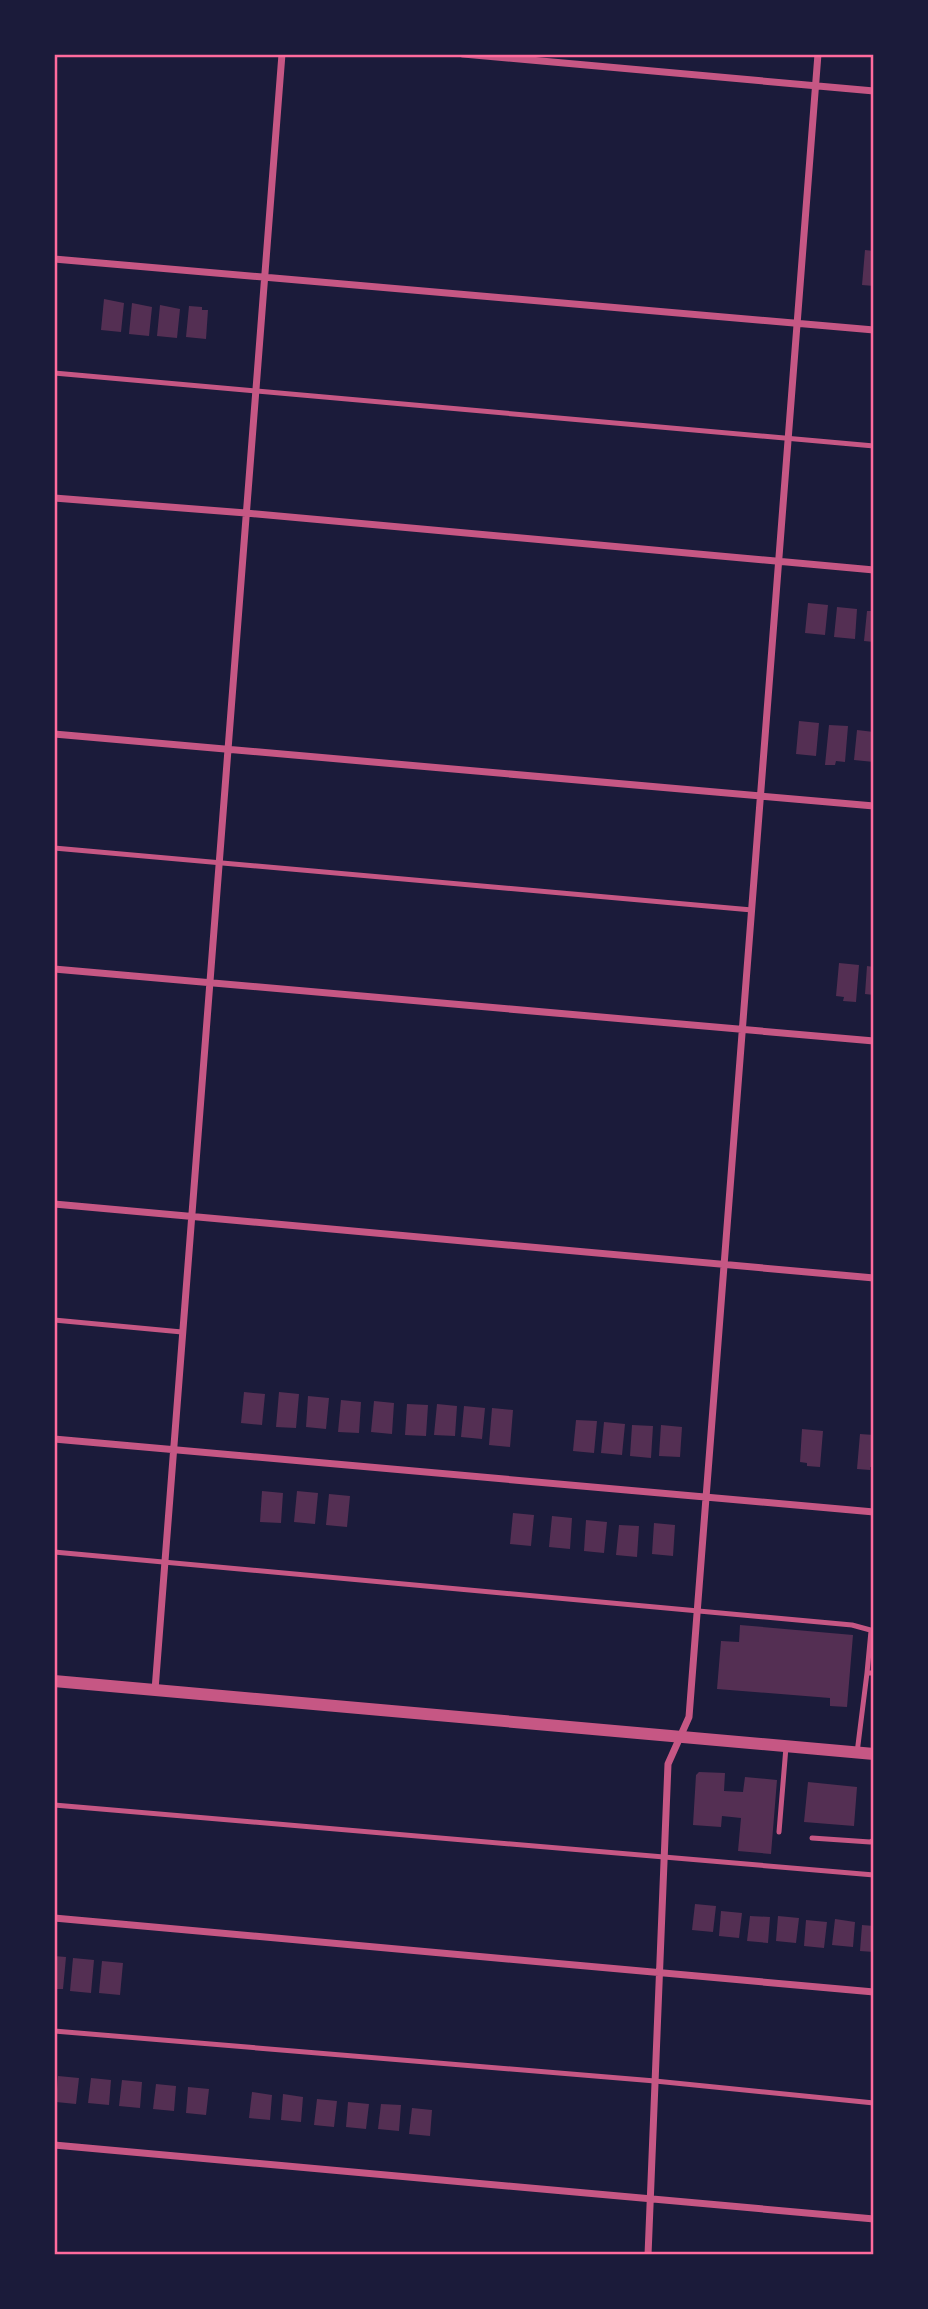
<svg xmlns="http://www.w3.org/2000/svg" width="928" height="2309" viewBox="0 0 928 2309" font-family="'Times New Roman',serif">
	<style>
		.building { fill: #542f53 }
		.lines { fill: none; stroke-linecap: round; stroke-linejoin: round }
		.service { stroke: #c65784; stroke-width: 5 }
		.minor { stroke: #c65784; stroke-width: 7 }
		.tertiary { stroke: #c65784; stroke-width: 12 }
		.neatline { fill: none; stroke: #ff6b9d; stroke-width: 2.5 }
	</style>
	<rect width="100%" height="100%" fill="#1b1b3a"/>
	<path class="building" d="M 865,250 L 874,251 L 874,286 L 862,285 Z
		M 104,299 L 124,303 L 121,332 L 101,330 Z
		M 132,303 L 152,307 L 149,336 L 129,334 Z
		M 160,305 L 180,309 L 177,338 L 157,336 Z
		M 189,306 L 202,307 L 202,310 L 208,310 L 206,339 L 186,337 Z
		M 808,603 L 828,605 L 825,635 L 805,633 Z
		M 837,607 L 857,609 L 855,639 L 834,637 Z
		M 867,611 L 874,611 L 874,642 L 864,641 Z
		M 799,721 L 819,723 L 816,756 L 796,754 Z
		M 829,725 L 848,726 L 845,762 L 836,761 L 835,765 L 825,765 Z
		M 857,730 L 874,732 L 874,762 L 854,760 Z
		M 839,963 L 859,965 L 856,1002 L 843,1001 L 844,997 L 836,996 Z
		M 867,966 L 874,967 L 874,995 L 865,994 Z
		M 244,1392 L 265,1394 L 262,1425 L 241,1423 Z
		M 279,1392 L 299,1394 L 296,1428 L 276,1427 Z
		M 308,1396 L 329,1398 L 326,1429 L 306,1427 Z
		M 341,1400 L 361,1402 L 359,1433 L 338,1432 Z
		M 374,1401 L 394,1403 L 392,1434 L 371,1432 Z
		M 407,1404 L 428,1405 L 426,1436 L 405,1435 Z
		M 437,1404 L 457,1406 L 455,1436 L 434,1435 Z
		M 464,1406 L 485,1408 L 482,1439 L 461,1437 Z
		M 492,1408 L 513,1410 L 510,1447 L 489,1445 Z
		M 576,1420 L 597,1421 L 594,1453 L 573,1451 Z
		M 604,1422 L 625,1424 L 622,1455 L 601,1453 Z
		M 632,1425 L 653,1426 L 651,1458 L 630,1456 Z
		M 661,1425 L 682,1427 L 680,1457 L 659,1456 Z
		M 802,1429 L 823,1431 L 820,1467 L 807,1466 L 807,1463 L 800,1462 Z
		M 860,1434 L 874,1435 L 874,1467 L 870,1467 L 870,1470 L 857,1469 Z
		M 262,1491 L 283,1493 L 281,1523 L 260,1522 Z
		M 297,1491 L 318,1493 L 315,1524 L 294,1522 Z
		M 329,1494 L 350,1496 L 347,1527 L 326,1525 Z
		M 513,1513 L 534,1515 L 531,1546 L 510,1544 Z
		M 552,1516 L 572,1518 L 570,1549 L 549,1547 Z
		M 586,1520 L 607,1522 L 604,1553 L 584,1551 Z
		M 654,1523 L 675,1525 L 673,1556 L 652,1554 Z
		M 619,1525 L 639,1526 L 637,1557 L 616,1555 Z
		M 740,1625 L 853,1635 L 847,1707 L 830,1706 L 830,1698 L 717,1689 L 721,1641 L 739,1642 Z
		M 699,1772 L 725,1773 L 724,1791 L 743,1792 L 745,1777 L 777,1780 L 771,1854 L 738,1851 L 741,1818 L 722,1816 L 721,1827 L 693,1825 L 696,1775 Z
		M 808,1782 L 857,1787 L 854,1826 L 804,1822 Z
		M 695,1904 L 716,1906 L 713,1932 L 692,1930 Z
		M 721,1911 L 742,1913 L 739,1938 L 719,1936 Z
		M 750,1916 L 770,1917 L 768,1943 L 747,1941 Z
		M 778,1916 L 799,1918 L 796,1943 L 776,1941 Z
		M 835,1919 L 855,1922 L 853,1947 L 832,1945 Z
		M 806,1920 L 827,1922 L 824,1948 L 804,1946 Z
		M 862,1925 L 874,1926 L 874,1952 L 860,1951 Z
		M 54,1956 L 66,1957 L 63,1989 L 54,1989 Z
		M 73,1958 L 94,1960 L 91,1993 L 70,1991 Z
		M 102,1961 L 123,1963 L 120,1995 L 99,1993 Z
		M 58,2076 L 79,2078 L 76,2104 L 56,2102 Z
		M 91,2078 L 111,2080 L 109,2105 L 88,2103 Z
		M 122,2080 L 142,2082 L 140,2108 L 119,2106 Z
		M 156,2084 L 176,2086 L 174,2111 L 153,2109 Z
		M 188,2087 L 209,2089 L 206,2115 L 186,2113 Z
		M 252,2092 L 272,2095 L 270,2120 L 249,2118 Z
		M 283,2094 L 303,2097 L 301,2122 L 281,2120 Z
		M 317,2099 L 337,2101 L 334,2127 L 314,2125 Z
		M 348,2102 L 369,2104 L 366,2129 L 346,2127 Z
		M 381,2104 L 401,2105 L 399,2131 L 378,2129 Z
		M 412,2108 L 432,2110 L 430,2136 L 409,2134 Z"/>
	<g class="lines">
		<path class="service" d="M 54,373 L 874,446
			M 54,848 L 752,910
			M 54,1320 L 182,1332
			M 54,1552 L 852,1625 L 874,1631
			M 867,1673 L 871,1631
			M 857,1753 L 867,1673 L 874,1673
			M 54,1805 L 874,1875
			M 779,1832 L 786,1747
			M 812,1838 L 870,1842 L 874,1840
			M 54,2031 L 655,2081 L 874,2103"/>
		<path class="minor" d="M 463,54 L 874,91
			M 54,259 L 874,330
			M 54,498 L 246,513 L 874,570
			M 54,734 L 874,806
			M 54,969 L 874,1041
			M 54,1204 L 874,1278
			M 54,1439 L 874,1512
			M 155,1690 L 282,54
			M 54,1918 L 874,1992
			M 54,2145 L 874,2219
			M 648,2255 L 668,1764 L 689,1717 L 818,54"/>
		<path class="tertiary" d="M 54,1681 L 874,1754"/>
	</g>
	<rect width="928" height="2309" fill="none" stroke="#1b1b3a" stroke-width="112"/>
	<rect x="56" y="56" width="816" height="2197" class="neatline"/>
</svg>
